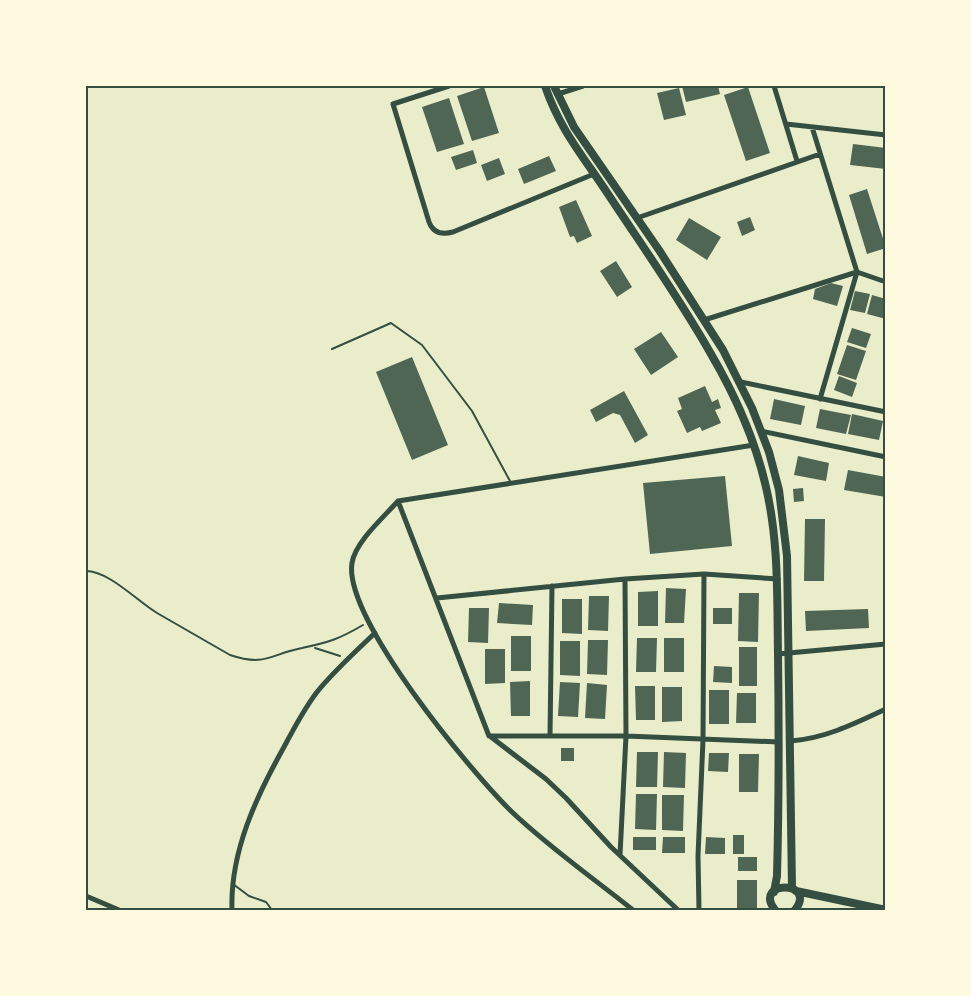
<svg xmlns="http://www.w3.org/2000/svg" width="971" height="996" viewBox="0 0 971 996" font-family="'DM Sans',sans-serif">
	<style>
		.building { fill: #4f6655 }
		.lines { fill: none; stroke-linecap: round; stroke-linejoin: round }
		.path { stroke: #344e41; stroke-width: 2 }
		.service { stroke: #344e41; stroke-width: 2 }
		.minor { stroke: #344e41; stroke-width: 5 }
		.primary { stroke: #344e41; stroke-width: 8 }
		.neatline { fill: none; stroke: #344e41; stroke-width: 2 }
	</style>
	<rect width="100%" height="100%" fill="#e9edc9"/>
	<path class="building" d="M 682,86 L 718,86 L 720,94 L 686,102 Z
		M 484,87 L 499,133 L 472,141 L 457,96 Z
		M 748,87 L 770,153 L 746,161 L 724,95 Z
		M 679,88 L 686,115 L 664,120 L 657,93 Z
		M 449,98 L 464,144 L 437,152 L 422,107 Z
		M 853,144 L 886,148 L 886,169 L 850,165 Z
		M 473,150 L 477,163 L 456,170 L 451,157 Z
		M 549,156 L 556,171 L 524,184 L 518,169 Z
		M 499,158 L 505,174 L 487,181 L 481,165 Z
		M 867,189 L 886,248 L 867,254 L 849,195 Z
		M 576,200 L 592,236 L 577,243 L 574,236 L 570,237 L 559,207 Z
		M 750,217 L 755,230 L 742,236 L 737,222 Z
		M 689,218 L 721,237 L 707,260 L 676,240 Z
		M 616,261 L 632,287 L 617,297 L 600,271 Z
		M 831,283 L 843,286 L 837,306 L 813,299 L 815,289 Z
		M 855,291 L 870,294 L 865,313 L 850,310 Z
		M 872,295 L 886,299 L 886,319 L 867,314 Z
		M 852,328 L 871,334 L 866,348 L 847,342 Z
		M 661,332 L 678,357 L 651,375 L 634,349 Z
		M 847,345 L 866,351 L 856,380 L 837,374 Z
		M 412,357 L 448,445 L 412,460 L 376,372 Z
		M 839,376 L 857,383 L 852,397 L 834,390 Z
		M 705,386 L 712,402 L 718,399 L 721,408 L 715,410 L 721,423 L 702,431 L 700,427 L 687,433 L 677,411 L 682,409 L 678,398 Z
		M 624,391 L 648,435 L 635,443 L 620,415 L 613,413 L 596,422 L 590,410 Z
		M 774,399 L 805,406 L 801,425 L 770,419 Z
		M 820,409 L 851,415 L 846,434 L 816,428 Z
		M 852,414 L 883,421 L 879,440 L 848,434 Z
		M 798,456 L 829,463 L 826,481 L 794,475 Z
		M 848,470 L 886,477 L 886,497 L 844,490 Z
		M 725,476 L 732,546 L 650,554 L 643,483 Z
		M 803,488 L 804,501 L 794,502 L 793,489 Z
		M 805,519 L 825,519 L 824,581 L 804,581 Z
		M 666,588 L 686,589 L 684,623 L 665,623 Z
		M 658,591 L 658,626 L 638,626 L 638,592 Z
		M 739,593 L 759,593 L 758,642 L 738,641 Z
		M 589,596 L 609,596 L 608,631 L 588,630 Z
		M 562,599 L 582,599 L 582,634 L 562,633 Z
		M 499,603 L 533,605 L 532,625 L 497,623 Z
		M 469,608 L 489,608 L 488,643 L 468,642 Z
		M 713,608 L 732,608 L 732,624 L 713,624 Z
		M 868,609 L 869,628 L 806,631 L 805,611 Z
		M 511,636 L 531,636 L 531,671 L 511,671 Z
		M 637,638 L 657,638 L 656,672 L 636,672 Z
		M 664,638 L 684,638 L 684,672 L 664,672 Z
		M 588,640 L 608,640 L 607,675 L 587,674 Z
		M 560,641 L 580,641 L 580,676 L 560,675 Z
		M 739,647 L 757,647 L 757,686 L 739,686 Z
		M 485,649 L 505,649 L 505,683 L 485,684 Z
		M 714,666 L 732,667 L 732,683 L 713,682 Z
		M 530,681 L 530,716 L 511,716 L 510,682 Z
		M 560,682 L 580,683 L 578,717 L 558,716 Z
		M 587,683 L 607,685 L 605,719 L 585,718 Z
		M 635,686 L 655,686 L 655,720 L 636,720 Z
		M 662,687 L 682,687 L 682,721 L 662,722 Z
		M 709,690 L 729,690 L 729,724 L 709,724 Z
		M 737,693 L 756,693 L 756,723 L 736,723 Z
		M 561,748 L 574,748 L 574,761 L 561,761 Z
		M 637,752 L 658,752 L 657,787 L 636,787 Z
		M 664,752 L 686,753 L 685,788 L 663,787 Z
		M 709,753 L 729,753 L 728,772 L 708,771 Z
		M 739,754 L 759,754 L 758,792 L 739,792 Z
		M 636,794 L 657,794 L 656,830 L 635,829 Z
		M 662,795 L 684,795 L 683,831 L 662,830 Z
		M 733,835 L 744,835 L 744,854 L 733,854 Z
		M 633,837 L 656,837 L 656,850 L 633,850 Z
		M 663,837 L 685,837 L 685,853 L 662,853 Z
		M 706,837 L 725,838 L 725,854 L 705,854 Z
		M 738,857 L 757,857 L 757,871 L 738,871 Z
		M 737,880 L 757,880 L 757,910 L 737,910 Z"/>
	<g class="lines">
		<path class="path" d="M 86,571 C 109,571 137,601 157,613 C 181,627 206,641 230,655 C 266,667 270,654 302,648 C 330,642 339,639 363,625
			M 315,648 L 340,656"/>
		<path class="service" d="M 332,349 L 391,323 L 422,345 L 472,411 L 510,481
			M 233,884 L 249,896 L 266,902 L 272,910"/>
		<path class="minor" d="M 449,86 L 393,104 L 429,222 C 433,233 442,235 453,232 L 594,174
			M 774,86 L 797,161
			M 558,94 L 583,86
			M 786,124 L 886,135
			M 812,127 L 857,272 L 820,399
			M 637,218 L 820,154
			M 704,320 L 857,272 L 886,282
			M 741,382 L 886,412
			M 761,431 L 886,457
			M 398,501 L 489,736 L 626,736 L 779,742
			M 437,598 L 625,579 L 704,574 L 778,579
			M 778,654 L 886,644
			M 550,736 L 552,586
			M 491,737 L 546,779 L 566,798 L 611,847 L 678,910
			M 791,741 C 826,738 854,724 886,709
			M 620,855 L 626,736 L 625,579
			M 86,896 L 119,910
			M 232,910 C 230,852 256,797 284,747 C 294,728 304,709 317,692 C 334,671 355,652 375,633
			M 633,910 C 593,878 550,848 512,812 C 472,773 343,618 352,563 C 355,542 384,517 398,501 L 754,445
			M 699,910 L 698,856 L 703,740 L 704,574"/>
		<path class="primary" d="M 545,86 C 560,130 583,156 608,194 C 643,247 680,299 711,354 C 735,395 754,437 765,483 C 779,539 777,597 778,654 C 779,728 779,801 777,876 L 774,892
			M 554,86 L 574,127 L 659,250 L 723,350 L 752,408 L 769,452 L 779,490 L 787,556 L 792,888
			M 796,891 L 886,910
			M 775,910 C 752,880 818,880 795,910"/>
	</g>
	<rect width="971" height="996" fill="none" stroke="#fefae0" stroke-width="174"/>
	<rect x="87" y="87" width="797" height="822" class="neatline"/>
</svg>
